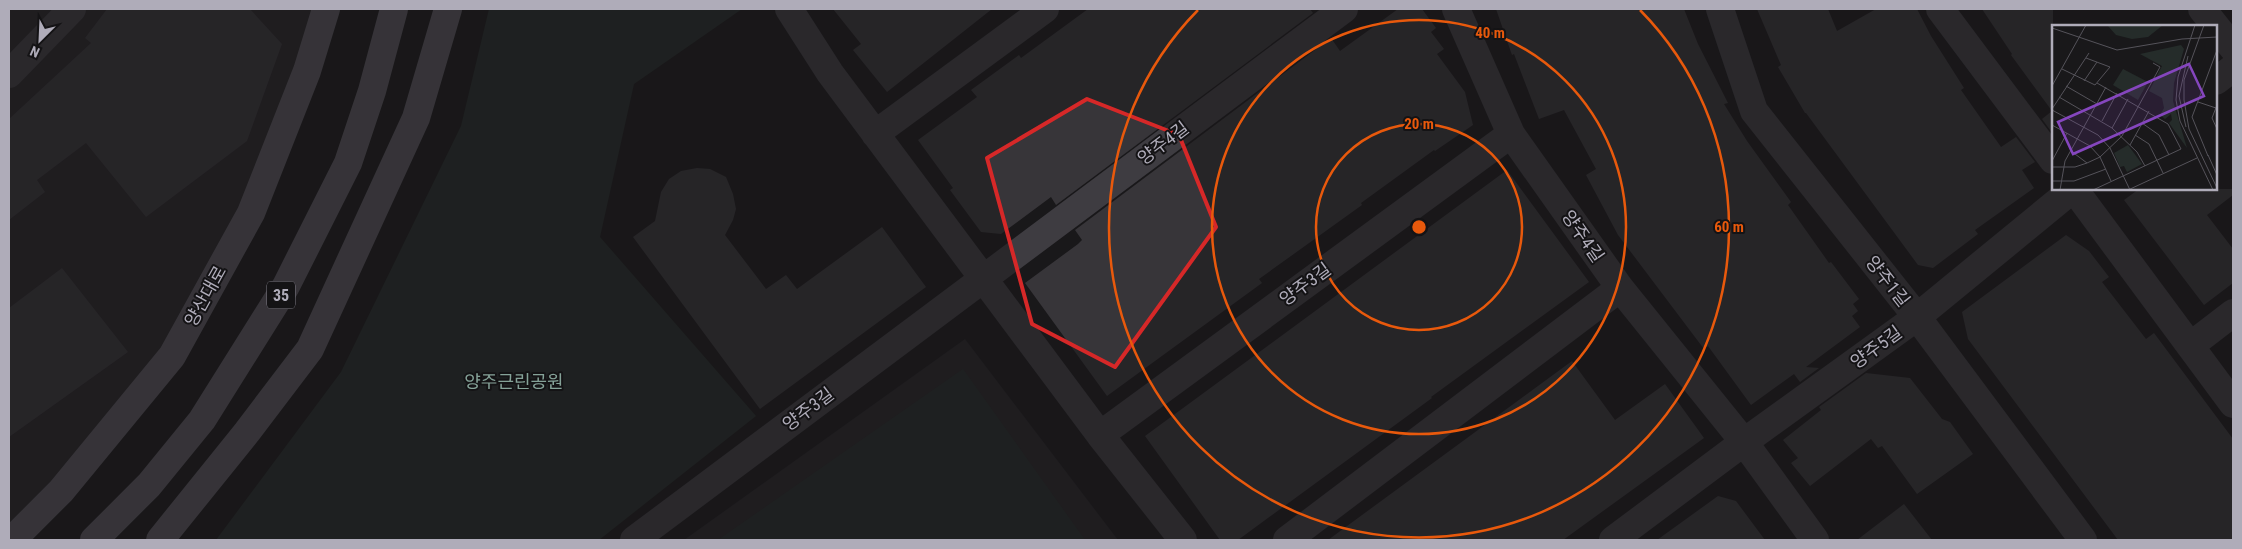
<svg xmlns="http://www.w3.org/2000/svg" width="2242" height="549" viewBox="0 0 2242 549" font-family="'Roboto Condensed','Noto Sans KR',sans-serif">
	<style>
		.built { fill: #262427 }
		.green { fill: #252c2a }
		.building { fill: #373539 }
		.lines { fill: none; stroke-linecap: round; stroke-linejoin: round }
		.street { stroke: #3e3c41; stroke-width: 28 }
		.primary { stroke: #59565e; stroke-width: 28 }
		.marked { fill: none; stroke: #d62828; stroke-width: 4; stroke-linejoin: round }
		.ring { fill: none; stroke: #e8590c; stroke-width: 2.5 }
		.labels { text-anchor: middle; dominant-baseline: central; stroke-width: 4; stroke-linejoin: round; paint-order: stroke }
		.shield { fill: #141315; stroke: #807e88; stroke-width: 1 }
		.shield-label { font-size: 16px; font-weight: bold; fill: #afacb9 }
		.street-label { font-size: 18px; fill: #afacb9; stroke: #141315 }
		.park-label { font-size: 18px; fill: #85a298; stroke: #141315 }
		.inset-road { fill: none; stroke: #55535a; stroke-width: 1 }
		.view { fill: #8546be; fill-opacity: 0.15; stroke: #8546be; stroke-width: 2.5 }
		.inset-edge { fill: none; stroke: #afacb9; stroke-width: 2.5 }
		.centre { fill: #e8590c; stroke: #141315; stroke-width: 2.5 }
		.ring-label { font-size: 15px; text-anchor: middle; font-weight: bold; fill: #e8590c; stroke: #141315; stroke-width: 4; stroke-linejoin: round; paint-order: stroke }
	</style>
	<rect width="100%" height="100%" fill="#19181a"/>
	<path class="built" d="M 9,9 L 318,9 L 242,210 L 164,347 L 52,486 L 9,526 Z
		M 965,339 L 1118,540 L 684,540 Z"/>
	<path class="green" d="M 489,9 L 742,9 L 634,84 L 600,237 L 756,416 L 599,540 L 216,540 L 341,372 L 461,126 Z
		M 963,369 L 1085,540 L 718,540 Z"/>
	<path class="building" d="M 107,9 L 250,9 L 282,44 L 247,141 L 146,217 L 86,143 L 37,180 L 45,192 L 9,220 L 9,119 L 91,43 L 85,38 Z
		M 833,9 L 992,9 L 887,92 L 853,50 L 861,44 Z
		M 1088,9 L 1310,9 L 1313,13 L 1056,205 L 1051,197 L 1001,234 L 981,232 L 950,190 L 953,188 L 918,140 L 977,97 L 971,90 L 1019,55 L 1021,58 Z
		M 1398,9 L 1422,9 L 1436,28 L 1431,32 L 1444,49 L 1437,54 L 1465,92 L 1473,125 L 1435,151 L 1434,150 L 1361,203 L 1362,205 L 1259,279 L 1262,283 L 1107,396 L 1025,283 L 1078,244 L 1082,240 L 1075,230 L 1331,38 L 1340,51 Z
		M 1496,9 L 1684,9 L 1698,44 L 1728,103 L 1724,104 L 1747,141 L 1791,202 L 1788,205 L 1829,263 L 1831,262 L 1859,299 L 1853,304 L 1858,311 L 1852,316 L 1860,327 L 1806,367 L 1819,368 L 1800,382 L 1794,374 L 1751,405 L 1708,346 L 1704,349 L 1618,235 L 1586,175 L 1596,169 L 1564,110 L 1539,119 L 1514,54 L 1512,55 Z
		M 1757,9 L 1828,9 L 1837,31 L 1876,9 L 1917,9 L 1931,36 L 1964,88 L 1961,90 L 2001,147 L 2016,137 L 2035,162 L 2022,170 L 2034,188 L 1975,230 L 1978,234 L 1933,268 L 1918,265 L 1806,113 L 1805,113 L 1778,67 L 1781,65 Z
		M 1982,9 L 2053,9 L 2053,134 L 2042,119 L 2052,111 L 2011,55 L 2012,54 Z
		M 697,168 L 710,169 L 726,177 L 733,194 L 736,209 L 733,220 L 725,235 L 766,289 L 786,275 L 797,289 L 882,227 L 926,287 L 760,409 L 633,237 L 655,221 L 661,192 L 669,179 L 681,171 Z
		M 1507,170 L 1589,282 L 1431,397 L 1432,398 L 1238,540 L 1220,540 L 1145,436 Z
		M 2139,189 L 2233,189 L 2233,195 L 2207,215 L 2233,249 L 2233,283 L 2204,305 L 2124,200 Z
		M 2066,235 L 2089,251 L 2109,277 L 2102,282 L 2146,339 L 2154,333 L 2233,439 L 2233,540 L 2118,540 L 1968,339 L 1962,312 Z
		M 62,268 L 128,352 L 9,437 L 9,308 Z
		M 1572,361 L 1615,420 L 1665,384 L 1704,438 L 1563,540 L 1328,540 Z
		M 1866,373 L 1910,378 L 1942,419 L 1950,422 L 1973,454 L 1917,494 L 1882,446 L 1878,448 L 1871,439 L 1810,486 L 1791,463 L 1798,458 L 1783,440 L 1821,410 L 1819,407 Z
		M 1718,496 L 1736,501 L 1765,540 L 1657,540 Z
		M 1904,504 L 1932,540 L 1857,540 Z"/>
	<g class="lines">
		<path class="street" d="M 789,9 L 830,73 L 1100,435 L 1183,540
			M 1456,9 L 1511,134 L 1620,288 L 1744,442 L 1815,540
			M 1720,9 L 1754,111 L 1917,317 L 2083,540
			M 1940,9 L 2053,160
			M 2202,9 L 2233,48
			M 9,74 L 72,9
			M 2216,81 L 2233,68
			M 875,134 L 1045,9
			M 2074,189 L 2233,404
			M 2190,346 L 2233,313
			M 1100,435 L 1511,134
			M 634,540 L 1344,9
			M 1287,540 L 1620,288
			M 1613,540 L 1744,442 L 1917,317 L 2073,189"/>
		<path class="primary" d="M 12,540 L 61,491 L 172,356 L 251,213 L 307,71 L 326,9
			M 94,540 L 149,485 L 202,420 L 286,286 L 348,163 L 372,91 L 394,9
			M 160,540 L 247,432 L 310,349 L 416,118 L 448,9"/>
	</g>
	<path d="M0 0H2242V549H0ZM 1087,99 L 1179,135 L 1216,227 L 1115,367 L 1032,324 L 987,158 Z" fill="#19181a" fill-opacity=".55" fill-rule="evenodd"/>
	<path class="marked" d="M 1087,99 L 1179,135 L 1216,227 L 1115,367 L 1032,324 L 987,158 Z"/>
	<g class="ring">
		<circle cx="1419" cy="227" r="103"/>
		<circle cx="1419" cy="227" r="207"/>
		<path d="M1640 10A310 310 0 1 1 1198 10"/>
	</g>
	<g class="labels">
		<rect class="shield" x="267" y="281.5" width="28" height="27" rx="4"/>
		<g class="shield-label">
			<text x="281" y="295">35</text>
		</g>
		<g class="street-label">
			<text transform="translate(1163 143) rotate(-37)">양주4길</text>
			<text transform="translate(1583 236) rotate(55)">양주4길</text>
			<text transform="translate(1888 281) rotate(52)">양주1길</text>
			<text transform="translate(1305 284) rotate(-36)">양주3길</text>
			<text transform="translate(205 296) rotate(-61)">양산대로</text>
			<text transform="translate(1876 347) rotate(-36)">양주5길</text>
			<text transform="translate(808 409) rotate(-37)">양주3길</text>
		</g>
		<g class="park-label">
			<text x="514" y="381">양주근린공원</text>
		</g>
	</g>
	<g transform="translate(2052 25)">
		<rect width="165" height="165" fill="#19181a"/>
		<path d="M 111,0 L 96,12 L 80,14 L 64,10 L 56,1 ZM 129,20 L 132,24 L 122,58 L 121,76 L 135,123 L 117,98 L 120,95 L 119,89 L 113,94 L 108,90 L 112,83 L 110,73 L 97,66 L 110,41 L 88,29 ZM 71,44 L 96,57 L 86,75 L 61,60 ZM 76,120 L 90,139 L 75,147 L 72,141 L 68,142 L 62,128 Z" fill="#252c2a"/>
		<path class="inset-road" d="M 143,0 L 126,52 L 124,75 L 128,96 L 161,165M 152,0 L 132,55 L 132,75 L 137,104 L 165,163M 0,3 L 65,25 L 130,14 L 165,12M 10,44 L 43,60 L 58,42 L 34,33M 32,56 L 45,37M 0,61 L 34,0M 14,61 L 45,79M 7,72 L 60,103 L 85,127 L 93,141M 146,77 L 164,83M 165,80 L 160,93 L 165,104M 0,84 L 37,28M 0,85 L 46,110 L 58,123 L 78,165M 50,96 L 65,68M 90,98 L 107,110 L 117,130M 0,100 L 38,121 L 48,132 L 59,156M 134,102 L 127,71 L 136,31M 60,103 L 76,74M 83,110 L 97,119 L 111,148M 78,120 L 97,86M 19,126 L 35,138M 156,130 L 165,150M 156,131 L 140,92 L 165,25M 0,136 L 15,108M 0,142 L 23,142 L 35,138 L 48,132 L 70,111 L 108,42 L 101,38M 0,156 L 22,156 L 54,144M 8,165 L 13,136 L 54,62M 41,165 L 129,124 L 116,99 L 45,58M 76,165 L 145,133"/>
		<path class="view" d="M 137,39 L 152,71 L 21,129 L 6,97 Z"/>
		<rect width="165" height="165" class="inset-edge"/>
	</g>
	<circle cx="1419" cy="227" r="8" class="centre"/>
	<g class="ring-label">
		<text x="1490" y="38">40 m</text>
		<text x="1419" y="129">20 m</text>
		<text x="1729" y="232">60 m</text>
	</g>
	<rect width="2242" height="549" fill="none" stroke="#afacb9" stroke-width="20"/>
	<g transform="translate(40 40) rotate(204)" stroke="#141315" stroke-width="4" paint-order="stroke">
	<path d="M0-4L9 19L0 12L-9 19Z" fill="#afacb9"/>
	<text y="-8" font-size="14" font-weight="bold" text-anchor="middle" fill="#afacb9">N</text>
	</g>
</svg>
